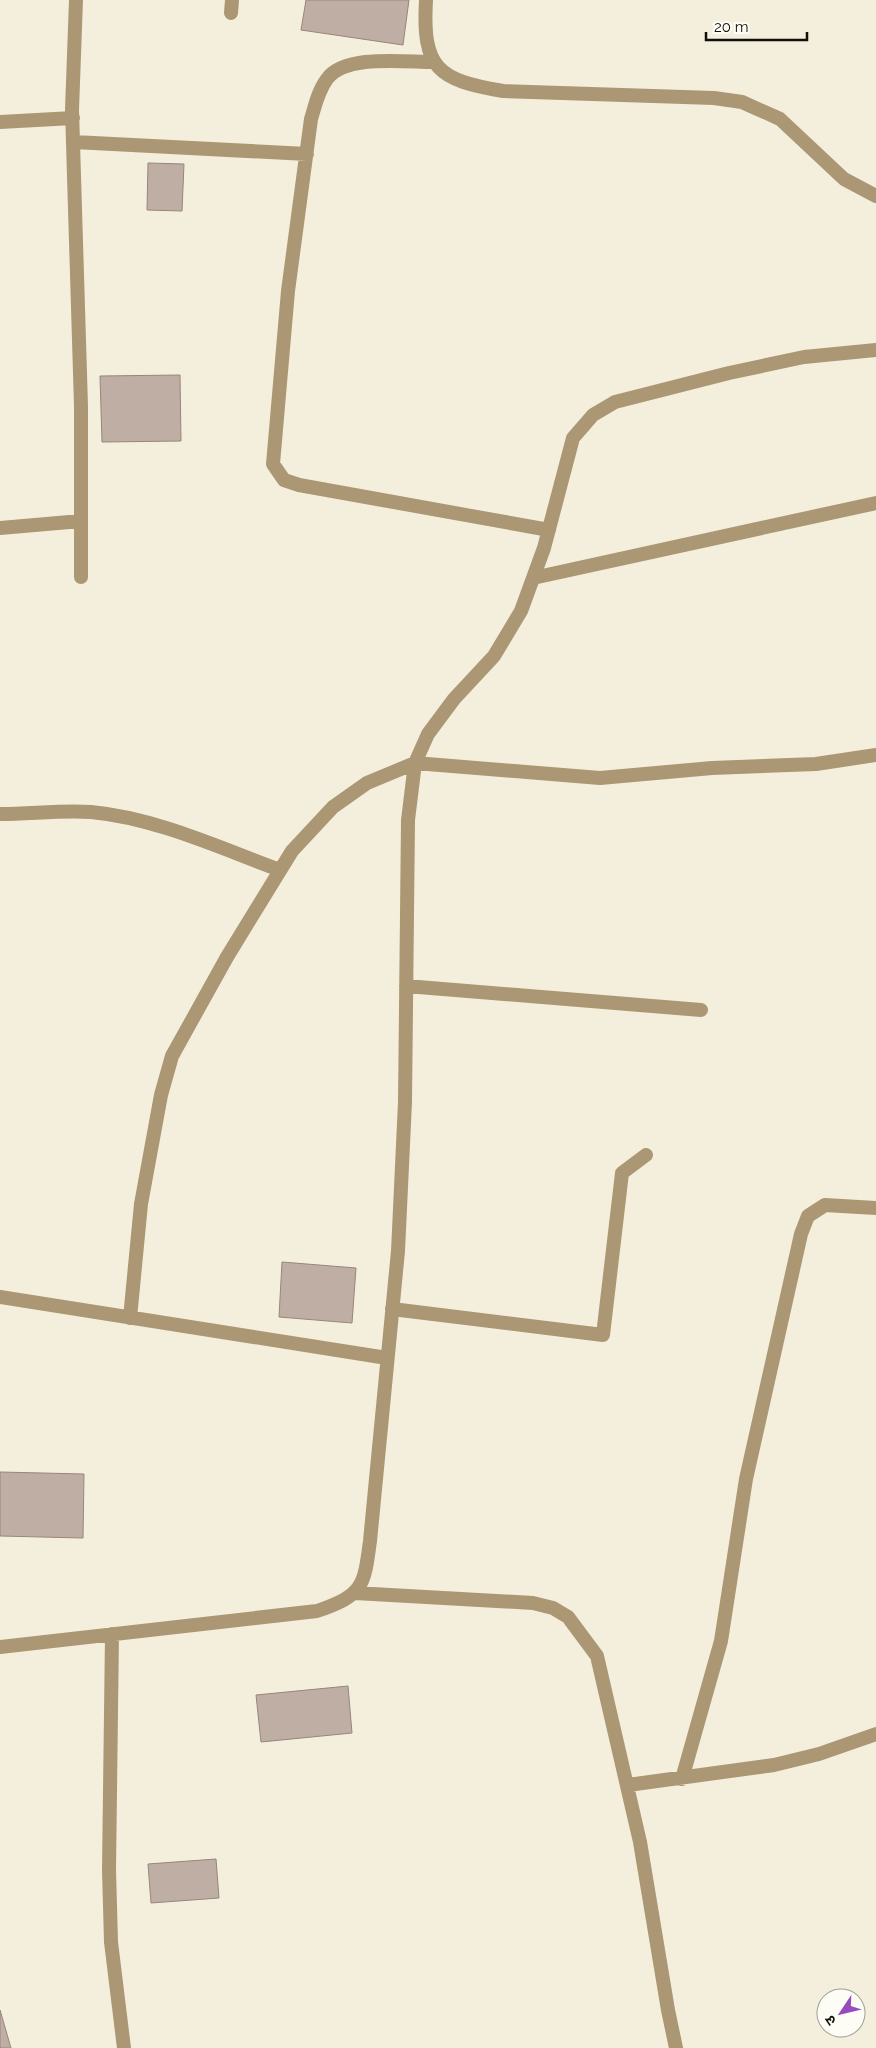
<svg xmlns="http://www.w3.org/2000/svg" width="876" height="2048" viewBox="0 0 876 2048" font-family="Raleway,'Noto Sans Devanagari',sans-serif">
	<style>
		.building { fill: #bfaea4; stroke: #96867c }
		.lines { fill: none; stroke-linecap: round; stroke-linejoin: round }
		.minor { stroke: #ab9774; stroke-width: 14 }
	</style>
	<rect width="100%" height="100%" fill="#f4efdd"/>
	<path class="building" d="M 306,0 L 409,0 L 403,45 L 301,30 Z
		M 148,163 L 184,164 L 182,211 L 147,210 Z
		M 180,375 L 181,441 L 102,442 L 100,376 Z
		M 282,1262 L 356,1268 L 352,1323 L 279,1317 Z
		M 0,1472 L 84,1474 L 83,1538 L 0,1536 Z
		M 348,1686 L 352,1733 L 261,1742 L 256,1695 Z
		M 216,1859 L 219,1898 L 151,1903 L 148,1864 Z
		M 0,2010 L 11,2048 L 0,2048 Z"/>
	<g class="lines">
		<path class="minor" d="M 76,0 L 72,110 L 81,406 L 81,577
			M 426,0 C 422,69 438,80 503,91 L 714,98 L 742,102 L 780,119 L 844,179 L 876,196
			M 231,13 L 232,0
			M 433,62 C 404,62 345,54 327,79 C 318,91 315,106 311,119 L 288,291 L 273,464 L 284,480 L 299,485 L 549,530
			M 0,122 L 73,118
			M 74,142 L 307,154
			M 0,528 L 81,521
			M 533,578 L 876,503
			M 0,814 C 30,814 62,810 91,812 C 156,818 220,848 280,870
			M 406,986 L 701,1010
			M 0,1297 L 387,1358
			M 392,1309 L 603,1335 L 622,1173 L 646,1155
			M 130,1318 L 141,1204 L 161,1095 L 172,1056 L 227,957 L 292,851 L 333,807 L 367,783 L 415,763 L 600,778 L 712,768 L 816,764 L 876,755
			M 355,1593 L 533,1603 L 553,1608 L 568,1617 L 597,1656 L 640,1842 L 668,2010 L 676,2048
			M 112,1634 L 109,1870 L 111,1942 L 124,2048
			M 0,1647 L 317,1611 C 363,1595 364,1587 370,1541 L 398,1251 L 405,1102 L 408,820 L 415,763 L 428,734 L 454,699 L 494,656 L 521,611 L 544,548 L 573,438 L 593,415 L 615,402 L 729,373 L 804,357 L 876,350
			M 682,1779 L 721,1641 L 746,1479 L 801,1234 L 808,1216 L 825,1205 L 876,1208
			M 628,1785 L 774,1765 L 819,1754 L 876,1734"/>
	</g>
	<g transform="translate(841 2013) rotate(235)"><circle r="24" fill="#fefdf5" stroke="#9f9e97"/>
	<path d="M0-4L9 19L0 12L-9 19Z" fill="#974cbe"/>
	<text y="-8" font-size="14" font-weight="bold" text-anchor="middle" fill="#110f09">उ</text>
	</g>
	<path d="M706 32v8h101v-8" fill="none" stroke="#110f09" stroke-width="2.5"/>
	<text x="714" y="32" font-size="15" fill="#110f09" stroke="#fefdf5" stroke-width="4" paint-order="stroke">20 m</text>
</svg>
